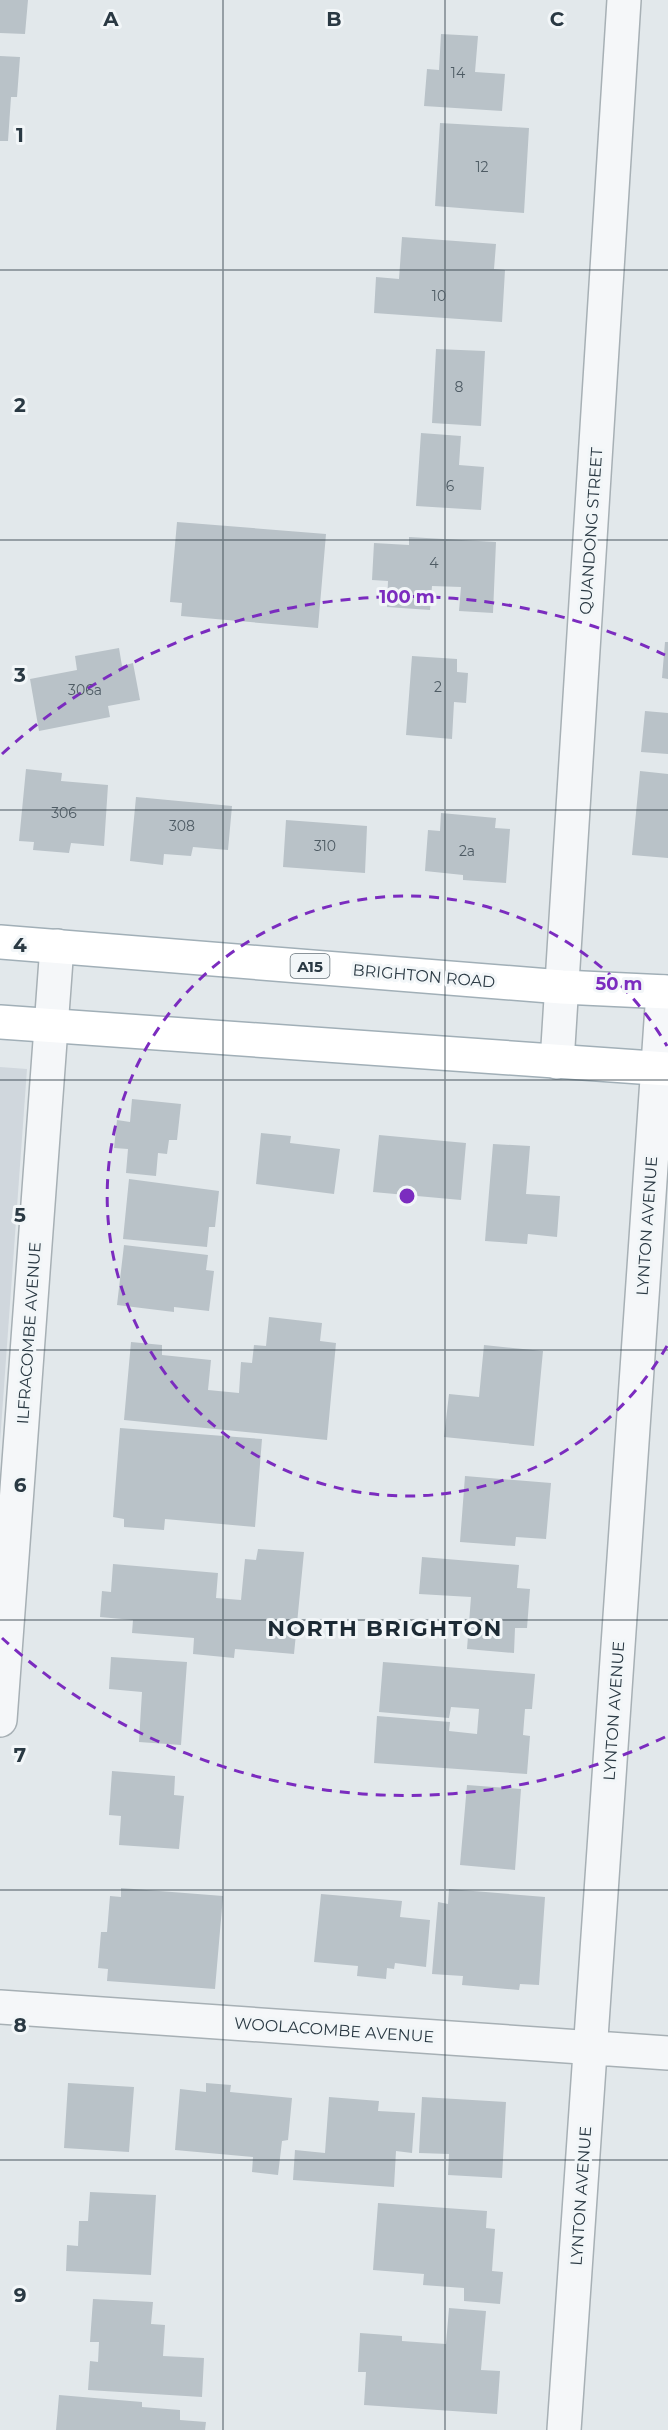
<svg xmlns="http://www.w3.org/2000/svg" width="668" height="2430" viewBox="0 0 668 2430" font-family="Montserrat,sans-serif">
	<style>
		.built { fill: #d0d7dd }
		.building { fill: #b9c2c8 }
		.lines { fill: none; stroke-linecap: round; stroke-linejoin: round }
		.minor-casing { stroke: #a7b0b5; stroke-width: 36 }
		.major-casing { stroke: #a1afb7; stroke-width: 36 }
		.minor { stroke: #f5f7f9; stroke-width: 33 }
		.major { stroke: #fff; stroke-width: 33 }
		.grid { fill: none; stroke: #2a3943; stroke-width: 1.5; stroke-opacity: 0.55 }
		.ring { fill: none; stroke: #7b2cbf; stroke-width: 3; stroke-dasharray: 10 8 }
		.labels { text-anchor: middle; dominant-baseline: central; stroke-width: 6; stroke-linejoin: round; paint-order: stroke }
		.number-label { font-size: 14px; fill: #4e5b64 }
		.shield { fill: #f2f6f8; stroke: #667279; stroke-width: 1.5 }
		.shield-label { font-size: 15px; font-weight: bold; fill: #2a3943 }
		.street-label { font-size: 16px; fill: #2a3943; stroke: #f2f6f8 }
		.district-label { font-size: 22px; font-weight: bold; letter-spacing: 1.5px; fill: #1c2a34; stroke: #f2f6f8 }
		.grid-label { font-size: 20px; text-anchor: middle; font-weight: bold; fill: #2a3943; stroke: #f2f6f8; stroke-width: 6; stroke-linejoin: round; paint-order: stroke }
		.centre { fill: #7b2cbf; stroke: #f2f6f8; stroke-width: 3 }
		.ring-label { font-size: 18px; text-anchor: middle; font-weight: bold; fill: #7b2cbf; stroke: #f2f6f8; stroke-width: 6; stroke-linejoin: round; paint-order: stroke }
	</style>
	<rect width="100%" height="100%" fill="#e2e8eb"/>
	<path class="built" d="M 0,1067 L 27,1069 L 0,1442 Z"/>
	<path class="building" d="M 0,0 L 28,0 L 25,34 L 0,33 Z
		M 441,34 L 478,36 L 475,72 L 505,74 L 502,111 L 424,106 L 427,69 L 439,70 Z
		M 0,56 L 20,57 L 17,97 L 11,97 L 8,141 L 0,141 Z
		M 440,123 L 529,128 L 524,213 L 435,206 Z
		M 402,237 L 496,244 L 494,269 L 505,270 L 502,322 L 374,313 L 376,277 L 399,279 Z
		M 436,349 L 485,351 L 481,426 L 432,423 Z
		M 421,433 L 461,436 L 459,465 L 484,467 L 481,510 L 416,506 Z
		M 177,522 L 326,534 L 318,628 L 181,616 L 182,603 L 170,602 Z
		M 409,537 L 496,542 L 493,613 L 459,611 L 461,587 L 432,586 L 430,610 L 387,607 L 388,581 L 372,580 L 374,543 L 409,545 Z
		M 665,642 L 668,642 L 668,679 L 662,678 Z
		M 119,648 L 122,666 L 133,663 L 140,700 L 108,706 L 110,717 L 39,731 L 30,679 L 77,670 L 75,656 Z
		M 412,656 L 457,659 L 457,672 L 468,673 L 466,703 L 454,702 L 452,739 L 406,735 Z
		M 645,711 L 668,713 L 668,754 L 641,752 Z
		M 26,769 L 62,773 L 61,781 L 108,785 L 104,846 L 71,843 L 69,853 L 33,850 L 34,842 L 19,841 Z
		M 640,771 L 668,774 L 668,858 L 632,855 Z
		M 136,797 L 232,806 L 228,850 L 193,847 L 191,856 L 164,854 L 163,865 L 130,861 Z
		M 441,813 L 496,818 L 495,828 L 510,829 L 506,883 L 463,880 L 463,875 L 425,871 L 428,830 L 440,831 Z
		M 286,820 L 367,826 L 365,873 L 283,867 Z
		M 132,1099 L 181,1104 L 177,1140 L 169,1140 L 167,1154 L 158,1153 L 156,1176 L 126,1173 L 128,1149 L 114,1148 L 117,1120 L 130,1122 Z
		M 261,1133 L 291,1136 L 290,1143 L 340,1149 L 334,1194 L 256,1184 Z
		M 379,1135 L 466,1143 L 461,1200 L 373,1192 Z
		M 493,1144 L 530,1146 L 526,1194 L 560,1196 L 557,1237 L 528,1234 L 527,1244 L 485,1241 Z
		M 129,1179 L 219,1191 L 215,1227 L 209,1227 L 207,1247 L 123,1239 Z
		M 124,1245 L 208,1255 L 206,1270 L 214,1271 L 209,1311 L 174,1307 L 174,1312 L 117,1305 Z
		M 269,1317 L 322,1323 L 320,1341 L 336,1343 L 327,1440 L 124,1420 L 131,1342 L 162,1345 L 162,1355 L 211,1360 L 208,1390 L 239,1393 L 241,1362 L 252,1363 L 254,1345 L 266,1346 Z
		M 484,1345 L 543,1351 L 534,1446 L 444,1437 L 449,1394 L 479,1397 Z
		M 120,1428 L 262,1439 L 255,1527 L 165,1519 L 164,1530 L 124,1527 L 124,1519 L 113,1517 Z
		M 465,1476 L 551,1483 L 546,1539 L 516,1537 L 515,1546 L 460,1542 Z
		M 258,1549 L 304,1552 L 294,1654 L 235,1649 L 234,1658 L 193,1654 L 194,1638 L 132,1633 L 133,1620 L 100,1617 L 102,1591 L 111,1592 L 113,1564 L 218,1573 L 216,1598 L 241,1600 L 245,1559 L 256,1560 Z
		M 422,1557 L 519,1565 L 517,1588 L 530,1589 L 527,1628 L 515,1628 L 514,1653 L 467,1649 L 471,1597 L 419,1594 Z
		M 111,1657 L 187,1662 L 181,1745 L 139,1742 L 142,1692 L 109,1689 Z
		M 383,1662 L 535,1674 L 532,1709 L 525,1709 L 523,1735 L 530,1736 L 527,1774 L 374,1763 L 377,1716 L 450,1722 L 449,1731 L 477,1734 L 479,1709 L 451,1707 L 449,1718 L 379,1712 Z
		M 112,1771 L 175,1776 L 174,1795 L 184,1796 L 179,1849 L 119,1845 L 121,1816 L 109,1815 Z
		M 467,1785 L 521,1789 L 515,1870 L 460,1865 Z
		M 121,1888 L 223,1896 L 215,1989 L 107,1981 L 108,1969 L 98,1968 L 101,1932 L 107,1932 L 110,1896 L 121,1897 Z
		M 449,1889 L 545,1897 L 539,1985 L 520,1984 L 519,1990 L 462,1985 L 463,1976 L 432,1974 L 438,1902 L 448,1904 Z
		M 321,1894 L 402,1901 L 400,1917 L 430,1920 L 426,1967 L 395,1963 L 394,1969 L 387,1968 L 386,1979 L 357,1976 L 358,1966 L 314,1962 Z
		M 68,2083 L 134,2087 L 129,2152 L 64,2148 Z
		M 206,2083 L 231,2085 L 230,2092 L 292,2098 L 288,2140 L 282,2141 L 278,2175 L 252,2172 L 253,2157 L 175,2150 L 180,2089 L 206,2092 Z
		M 329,2097 L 379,2101 L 378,2111 L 415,2113 L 412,2153 L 396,2151 L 394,2187 L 293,2180 L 295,2150 L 325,2153 Z
		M 422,2097 L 506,2102 L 502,2178 L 448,2175 L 449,2154 L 419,2153 Z
		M 90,2192 L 156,2195 L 151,2275 L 66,2271 L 67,2245 L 78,2246 L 79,2221 L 88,2221 Z
		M 378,2203 L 487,2211 L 486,2228 L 495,2229 L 492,2271 L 503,2272 L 500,2304 L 464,2301 L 464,2288 L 423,2285 L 424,2274 L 373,2270 Z
		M 93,2299 L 153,2302 L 151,2324 L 165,2325 L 163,2356 L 204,2358 L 202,2397 L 88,2390 L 90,2361 L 98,2362 L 99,2342 L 90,2342 Z
		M 449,2308 L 486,2311 L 481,2370 L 500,2371 L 497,2414 L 364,2405 L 366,2372 L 358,2372 L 360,2333 L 402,2336 L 402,2341 L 446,2344 Z
		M 59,2395 L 142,2402 L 142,2407 L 180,2410 L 180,2420 L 206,2422 L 205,2430 L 56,2430 Z"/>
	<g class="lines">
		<g class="minor-casing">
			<path id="minor" d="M 557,1062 L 624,0
				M 0,1720 L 57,946
				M 0,2007 L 668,2053
				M 564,2430 L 663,992"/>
		</g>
		<g class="major-casing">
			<path id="major" d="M 0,942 L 562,987 L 668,992
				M 0,1022 L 668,1069"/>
		</g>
		<use href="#minor" class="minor"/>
		<use href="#major" class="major"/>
	</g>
	<path class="grid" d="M 223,0 L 223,2430M 445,0 L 445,2430M 0,270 L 668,270M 0,540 L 668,540M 0,810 L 668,810M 0,1080 L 668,1080M 0,1350 L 668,1350M 0,1620 L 668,1620M 0,1890 L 668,1890M 0,2160 L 668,2160"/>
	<g class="ring">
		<path d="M667 1346A300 300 0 1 1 667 1046"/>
		<path d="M665 1737A599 599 0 0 1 2 1638M2 754A599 599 0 0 1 665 655"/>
	</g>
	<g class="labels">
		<g class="number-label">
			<text x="458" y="73">14</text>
			<text x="482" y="167">12</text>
			<text x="439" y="296">10</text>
			<text x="459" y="387">8</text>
			<text x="450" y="486">6</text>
			<text x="434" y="563">4</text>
			<text x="438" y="687">2</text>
			<text x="85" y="690">306a</text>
			<text x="64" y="813">306</text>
			<text x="182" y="826">308</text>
			<text x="325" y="846">310</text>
			<text x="467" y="851">2a</text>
		</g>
		<rect class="shield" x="290.5" y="954" width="39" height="24" rx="4.5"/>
		<g class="shield-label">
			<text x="310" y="966">A15</text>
		</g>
		<g class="street-label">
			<text transform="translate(591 531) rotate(-86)">QUANDONG STREET</text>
			<text transform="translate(424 976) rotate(5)">BRIGHTON ROAD</text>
			<text transform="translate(647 1226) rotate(-86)">LYNTON AVENUE</text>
			<text transform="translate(29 1333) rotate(-86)">ILFRACOMBE AVENUE</text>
			<text transform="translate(614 1711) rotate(-86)">LYNTON AVENUE</text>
			<text transform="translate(334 2030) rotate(4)">WOOLACOMBE AVENUE</text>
			<text transform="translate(581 2196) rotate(-86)">LYNTON AVENUE</text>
		</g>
		<g class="district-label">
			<text x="385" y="1628">NORTH BRIGHTON</text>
		</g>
	</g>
	<g class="grid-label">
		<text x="111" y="26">A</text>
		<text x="334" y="26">B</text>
		<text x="557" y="26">C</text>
		<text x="20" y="142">1</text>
		<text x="20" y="412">2</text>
		<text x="20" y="682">3</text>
		<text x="20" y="952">4</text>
		<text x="20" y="1222">5</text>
		<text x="20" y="1492">6</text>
		<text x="20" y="1762">7</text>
		<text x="20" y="2032">8</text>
		<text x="20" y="2302">9</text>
	</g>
	<circle cx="407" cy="1196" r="9" class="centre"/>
	<g class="ring-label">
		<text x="407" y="603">100 m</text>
		<text x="619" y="990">50 m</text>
	</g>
</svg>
